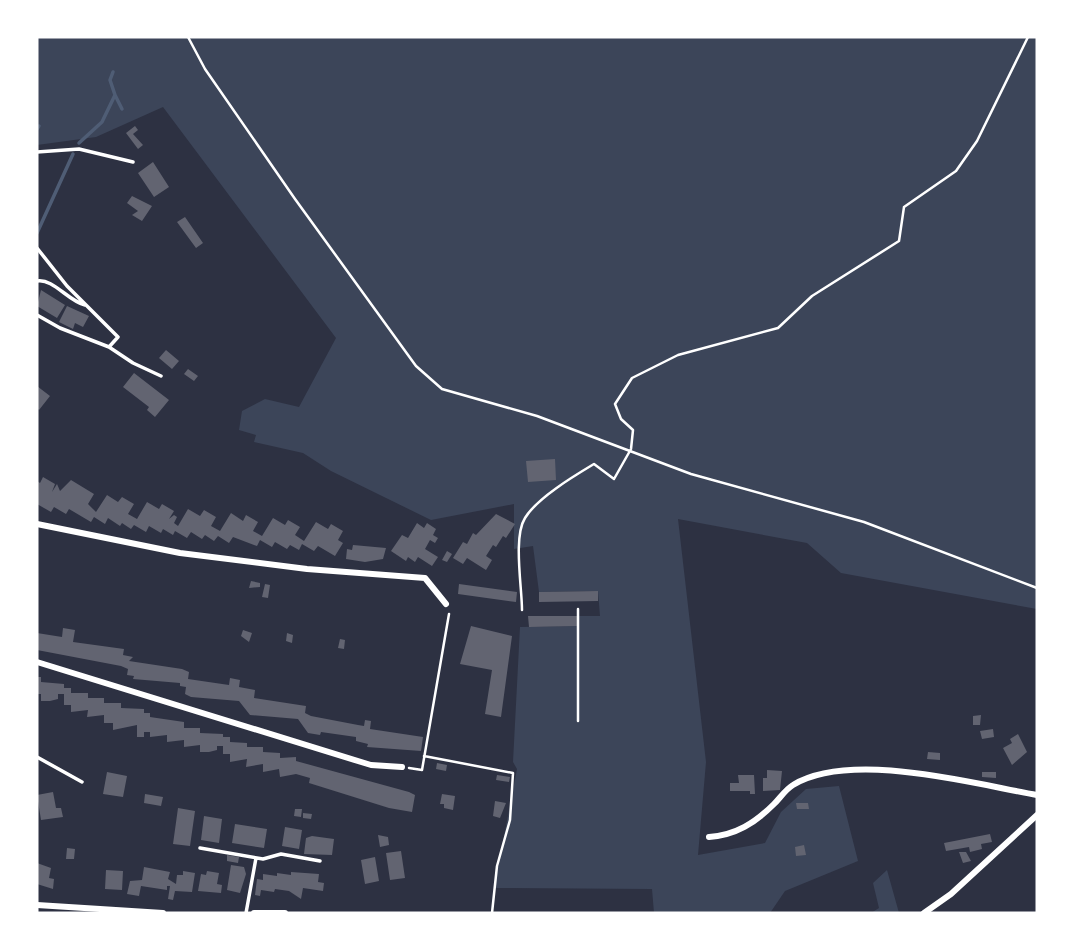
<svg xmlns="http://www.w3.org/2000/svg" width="1074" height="950" viewBox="0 0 1074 950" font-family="'Noto Sans',sans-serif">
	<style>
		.green { fill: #3c4559 }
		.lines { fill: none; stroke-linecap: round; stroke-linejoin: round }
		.stream { stroke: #4f5d75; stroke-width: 3.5 }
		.building { fill: #626471 }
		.path { stroke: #fff; stroke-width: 2.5 }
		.service { stroke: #fff; stroke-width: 3.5 }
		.minor { stroke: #fff; stroke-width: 6 }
	</style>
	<rect width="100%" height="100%" fill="#2d3142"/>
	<path class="green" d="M 37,37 L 1037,37 L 1037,609 L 841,573 L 807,543 L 678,519 L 706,762 L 698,855 L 765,843 L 781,812 L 806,789 L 839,786 L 858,861 L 785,891 L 770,913 L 654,913 L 652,889 L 494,888 L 517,769 L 513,762 L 520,627 L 577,626 L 577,616 L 600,616 L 598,591 L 539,592 L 533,546 L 514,549 L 514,504 L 431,520 L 331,471 L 303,453 L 254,442 L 256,435 L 239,430 L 242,411 L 265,399 L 299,407 L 336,338 L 163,107 L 96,137 L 37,145 Z
		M 887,870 L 899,913 L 871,913 L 879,908 L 873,883 Z"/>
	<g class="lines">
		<path class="stream" d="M 115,95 L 122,109
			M 37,129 L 39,126
			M 79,143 L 102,122 L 115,95 L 110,80 L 113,72
			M 37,233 L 73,154"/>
	</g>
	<path class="building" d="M 135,126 L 138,130 L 133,134 L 143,145 L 138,149 L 126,133 Z
		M 153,162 L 169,187 L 154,197 L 138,173 Z
		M 132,196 L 152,206 L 142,221 L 132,215 L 138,211 L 127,203 Z
		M 185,217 L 203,243 L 196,248 L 177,222 Z
		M 41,290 L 65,305 L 57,318 L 37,306 Z
		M 67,306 L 89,316 L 83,327 L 75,323 L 73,329 L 59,322 Z
		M 166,350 L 179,361 L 172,369 L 159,358 Z
		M 188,369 L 198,376 L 194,381 L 184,374 Z
		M 134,373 L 169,400 L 155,417 L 147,410 L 149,407 L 123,387 Z
		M 37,386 L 50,396 L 39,410 L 37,408 Z
		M 555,459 L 556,480 L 528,482 L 526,461 Z
		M 43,477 L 55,484 L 52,492 L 57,484 L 60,491 L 71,480 L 94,494 L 88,504 L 96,512 L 107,495 L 118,502 L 122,497 L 134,504 L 128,514 L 137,519 L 147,502 L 159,509 L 162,504 L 174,511 L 169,519 L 174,515 L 177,517 L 174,523 L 178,526 L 188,509 L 200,516 L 204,510 L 216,517 L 211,526 L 220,531 L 231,513 L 243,521 L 246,515 L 258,522 L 253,531 L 262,536 L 273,518 L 285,525 L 288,520 L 300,527 L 295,535 L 304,541 L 316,522 L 328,529 L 331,524 L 343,531 L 338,540 L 343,543 L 335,556 L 318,546 L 314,551 L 302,544 L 299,550 L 290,545 L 287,549 L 275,542 L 272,547 L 260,540 L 257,546 L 233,537 L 229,543 L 218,536 L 214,541 L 205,535 L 202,539 L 191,532 L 187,538 L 175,531 L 173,535 L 163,529 L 161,533 L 149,526 L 146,532 L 134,525 L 131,529 L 122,523 L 120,526 L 108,518 L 105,524 L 94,517 L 91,522 L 69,509 L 66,514 L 54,507 L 51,512 L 37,504 L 37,481 L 40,483 Z
		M 496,514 L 515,524 L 506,538 L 503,536 L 496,547 L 493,545 L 486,556 L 492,560 L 486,570 L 467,558 L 463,564 L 453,558 L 463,542 L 467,544 L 473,533 L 476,535 Z
		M 417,523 L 424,528 L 427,523 L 436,529 L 433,535 L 438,538 L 435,543 L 430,540 L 425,549 L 438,557 L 432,566 L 418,557 L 415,562 L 408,557 L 406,561 L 391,551 L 402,535 L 408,538 Z
		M 353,545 L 386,548 L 383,559 L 365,562 L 346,559 L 347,549 L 352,550 Z
		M 447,551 L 452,554 L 447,562 L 442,560 Z
		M 251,581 L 260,583 L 260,587 L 249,588 Z
		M 265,584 L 270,585 L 268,598 L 262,597 Z
		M 459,584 L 517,592 L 516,602 L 458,594 Z
		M 598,591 L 598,601 L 539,602 L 539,592 Z
		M 528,616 L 577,616 L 577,626 L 529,627 Z
		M 471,626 L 512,636 L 501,717 L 485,714 L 492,670 L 460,664 Z
		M 63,628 L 75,630 L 73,642 L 124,649 L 123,655 L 133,657 L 129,661 L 182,669 L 189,672 L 188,679 L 229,685 L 230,678 L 240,680 L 239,687 L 255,690 L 254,698 L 306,706 L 305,713 L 311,716 L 358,725 L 364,726 L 365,720 L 371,721 L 370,729 L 423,737 L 421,751 L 367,747 L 368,744 L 356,741 L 356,737 L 321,732 L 320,735 L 308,733 L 298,719 L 250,715 L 239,701 L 191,697 L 185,694 L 186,687 L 180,686 L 180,683 L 133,679 L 134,676 L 127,675 L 128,669 L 121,666 L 37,650 L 37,633 L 62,637 Z
		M 243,630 L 252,633 L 249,642 L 241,636 Z
		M 287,633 L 293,635 L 292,643 L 286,641 Z
		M 340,639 L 345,640 L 344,649 L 338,648 Z
		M 37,677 L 41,677 L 41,682 L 64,684 L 64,688 L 71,688 L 71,693 L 88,693 L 88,698 L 104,698 L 104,703 L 121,703 L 121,708 L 144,709 L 144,713 L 150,713 L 150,717 L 184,722 L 184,728 L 200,728 L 200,733 L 223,734 L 223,737 L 230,737 L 230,742 L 247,743 L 247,747 L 263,747 L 263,752 L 280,753 L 280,758 L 296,757 L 296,761 L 409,792 L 415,795 L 412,812 L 389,808 L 309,783 L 310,778 L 296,774 L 280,777 L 279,769 L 263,772 L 263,764 L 246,767 L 247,759 L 230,762 L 230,754 L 223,754 L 223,746 L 217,746 L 217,750 L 209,752 L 200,752 L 200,745 L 184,747 L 184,740 L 167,742 L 167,735 L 150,737 L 150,732 L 144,732 L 144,737 L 137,737 L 137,725 L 113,730 L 113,723 L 104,723 L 104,715 L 87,717 L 88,710 L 71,712 L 71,705 L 64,705 L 64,694 L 58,694 L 58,699 L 50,701 L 41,701 L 41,694 L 37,694 Z
		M 981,715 L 980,725 L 973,725 L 973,716 Z
		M 993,729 L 994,737 L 982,739 L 980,731 Z
		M 1018,734 L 1027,752 L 1012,765 L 1003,748 L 1012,743 L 1010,739 Z
		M 928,752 L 940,753 L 940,760 L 927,759 Z
		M 437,763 L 447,765 L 446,771 L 436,769 Z
		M 767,770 L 782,771 L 780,790 L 763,791 L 763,778 L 767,778 Z
		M 107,772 L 127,776 L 123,797 L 103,794 Z
		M 982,772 L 996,772 L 996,778 L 982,777 Z
		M 497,775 L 510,777 L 509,782 L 496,780 Z
		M 738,775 L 754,775 L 755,794 L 750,794 L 750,791 L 730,791 L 730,783 L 739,783 Z
		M 53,792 L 56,808 L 61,808 L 63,817 L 41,820 L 37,795 Z
		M 145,794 L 163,797 L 161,806 L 144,803 Z
		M 442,794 L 455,796 L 453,810 L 444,808 L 444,804 L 440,804 Z
		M 495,801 L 506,803 L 500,818 L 493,816 Z
		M 796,803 L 808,803 L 809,809 L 797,809 Z
		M 178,808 L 195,811 L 190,846 L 173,844 Z
		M 295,809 L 302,809 L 301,817 L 294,816 Z
		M 303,813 L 312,814 L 311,819 L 303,818 Z
		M 204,816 L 222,819 L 219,843 L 201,840 Z
		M 235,824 L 267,829 L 264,848 L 232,843 Z
		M 285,827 L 302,830 L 299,849 L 282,846 Z
		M 990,834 L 992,842 L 981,844 L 982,849 L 970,852 L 969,847 L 946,851 L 944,843 Z
		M 378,835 L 388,837 L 389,845 L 380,847 Z
		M 312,836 L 334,839 L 332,855 L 304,854 L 306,838 Z
		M 804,845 L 806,855 L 796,856 L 795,847 Z
		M 67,848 L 75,849 L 74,859 L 66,859 Z
		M 401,851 L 405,878 L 390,880 L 386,853 Z
		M 959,852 L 966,852 L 971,861 L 963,863 Z
		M 227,855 L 239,857 L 238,863 L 227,861 Z
		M 375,857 L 379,881 L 365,884 L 361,860 Z
		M 37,863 L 51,868 L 49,878 L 54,879 L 53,889 L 37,884 Z
		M 231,865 L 244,867 L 246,874 L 240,893 L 227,890 Z
		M 144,867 L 170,872 L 168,879 L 176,884 L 177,875 L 183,875 L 183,871 L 195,873 L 192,892 L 175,891 L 173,900 L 168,899 L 170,886 L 167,886 L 167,890 L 141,886 L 139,896 L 127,894 L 130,881 L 142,880 Z
		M 106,870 L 123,871 L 122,890 L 105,889 Z
		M 207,871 L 219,873 L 217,884 L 222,885 L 221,893 L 198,891 L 201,874 L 206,875 Z
		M 291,872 L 319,874 L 318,882 L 324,883 L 323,891 L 303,888 L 301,899 L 289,891 L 275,889 L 274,892 L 261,890 L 260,896 L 255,895 L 257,879 L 263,880 L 263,874 L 277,876 L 277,873 L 291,875 Z"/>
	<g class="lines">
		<path class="path" d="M 188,37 L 205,69 L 295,199 L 416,366 L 442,389 L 537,416 L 691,474 L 864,522 L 1037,588
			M 578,609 L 578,721
			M 522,610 C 522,587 513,537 525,518 C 537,498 574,476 594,464 L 614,479 L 631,449 L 633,430 L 621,419 L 615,404 L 632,378 L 678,355 L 778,328 L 812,296 L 899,241 L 904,207 L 956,171 L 977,141 L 1028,37
			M 424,756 L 513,773 L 510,820 L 497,866 L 492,913
			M 409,768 L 422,770 L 449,614"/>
		<path class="service" d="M 37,152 L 79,149 L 133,162
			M 37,248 L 67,286 L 118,337 L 109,347 L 60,328 L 37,315
			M 37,281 C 53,278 68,301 85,305
			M 109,347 L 133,363 L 161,376
			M 37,757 L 82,782
			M 200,848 L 263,859 L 281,854 L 320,861
			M 246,913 L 256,858"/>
		<path class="minor" d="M 37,524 L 180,553 L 307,569 L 425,578 L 446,604
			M 37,662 L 371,765 L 402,767
			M 709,837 C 736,835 755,823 774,804 C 780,798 786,789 793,785 C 851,750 974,784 1037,795
			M 37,905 L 163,913
			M 254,913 L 285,913
			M 924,913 L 951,894 L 1037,815"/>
	</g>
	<rect width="1074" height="950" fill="none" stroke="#ffffff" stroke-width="77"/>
</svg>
